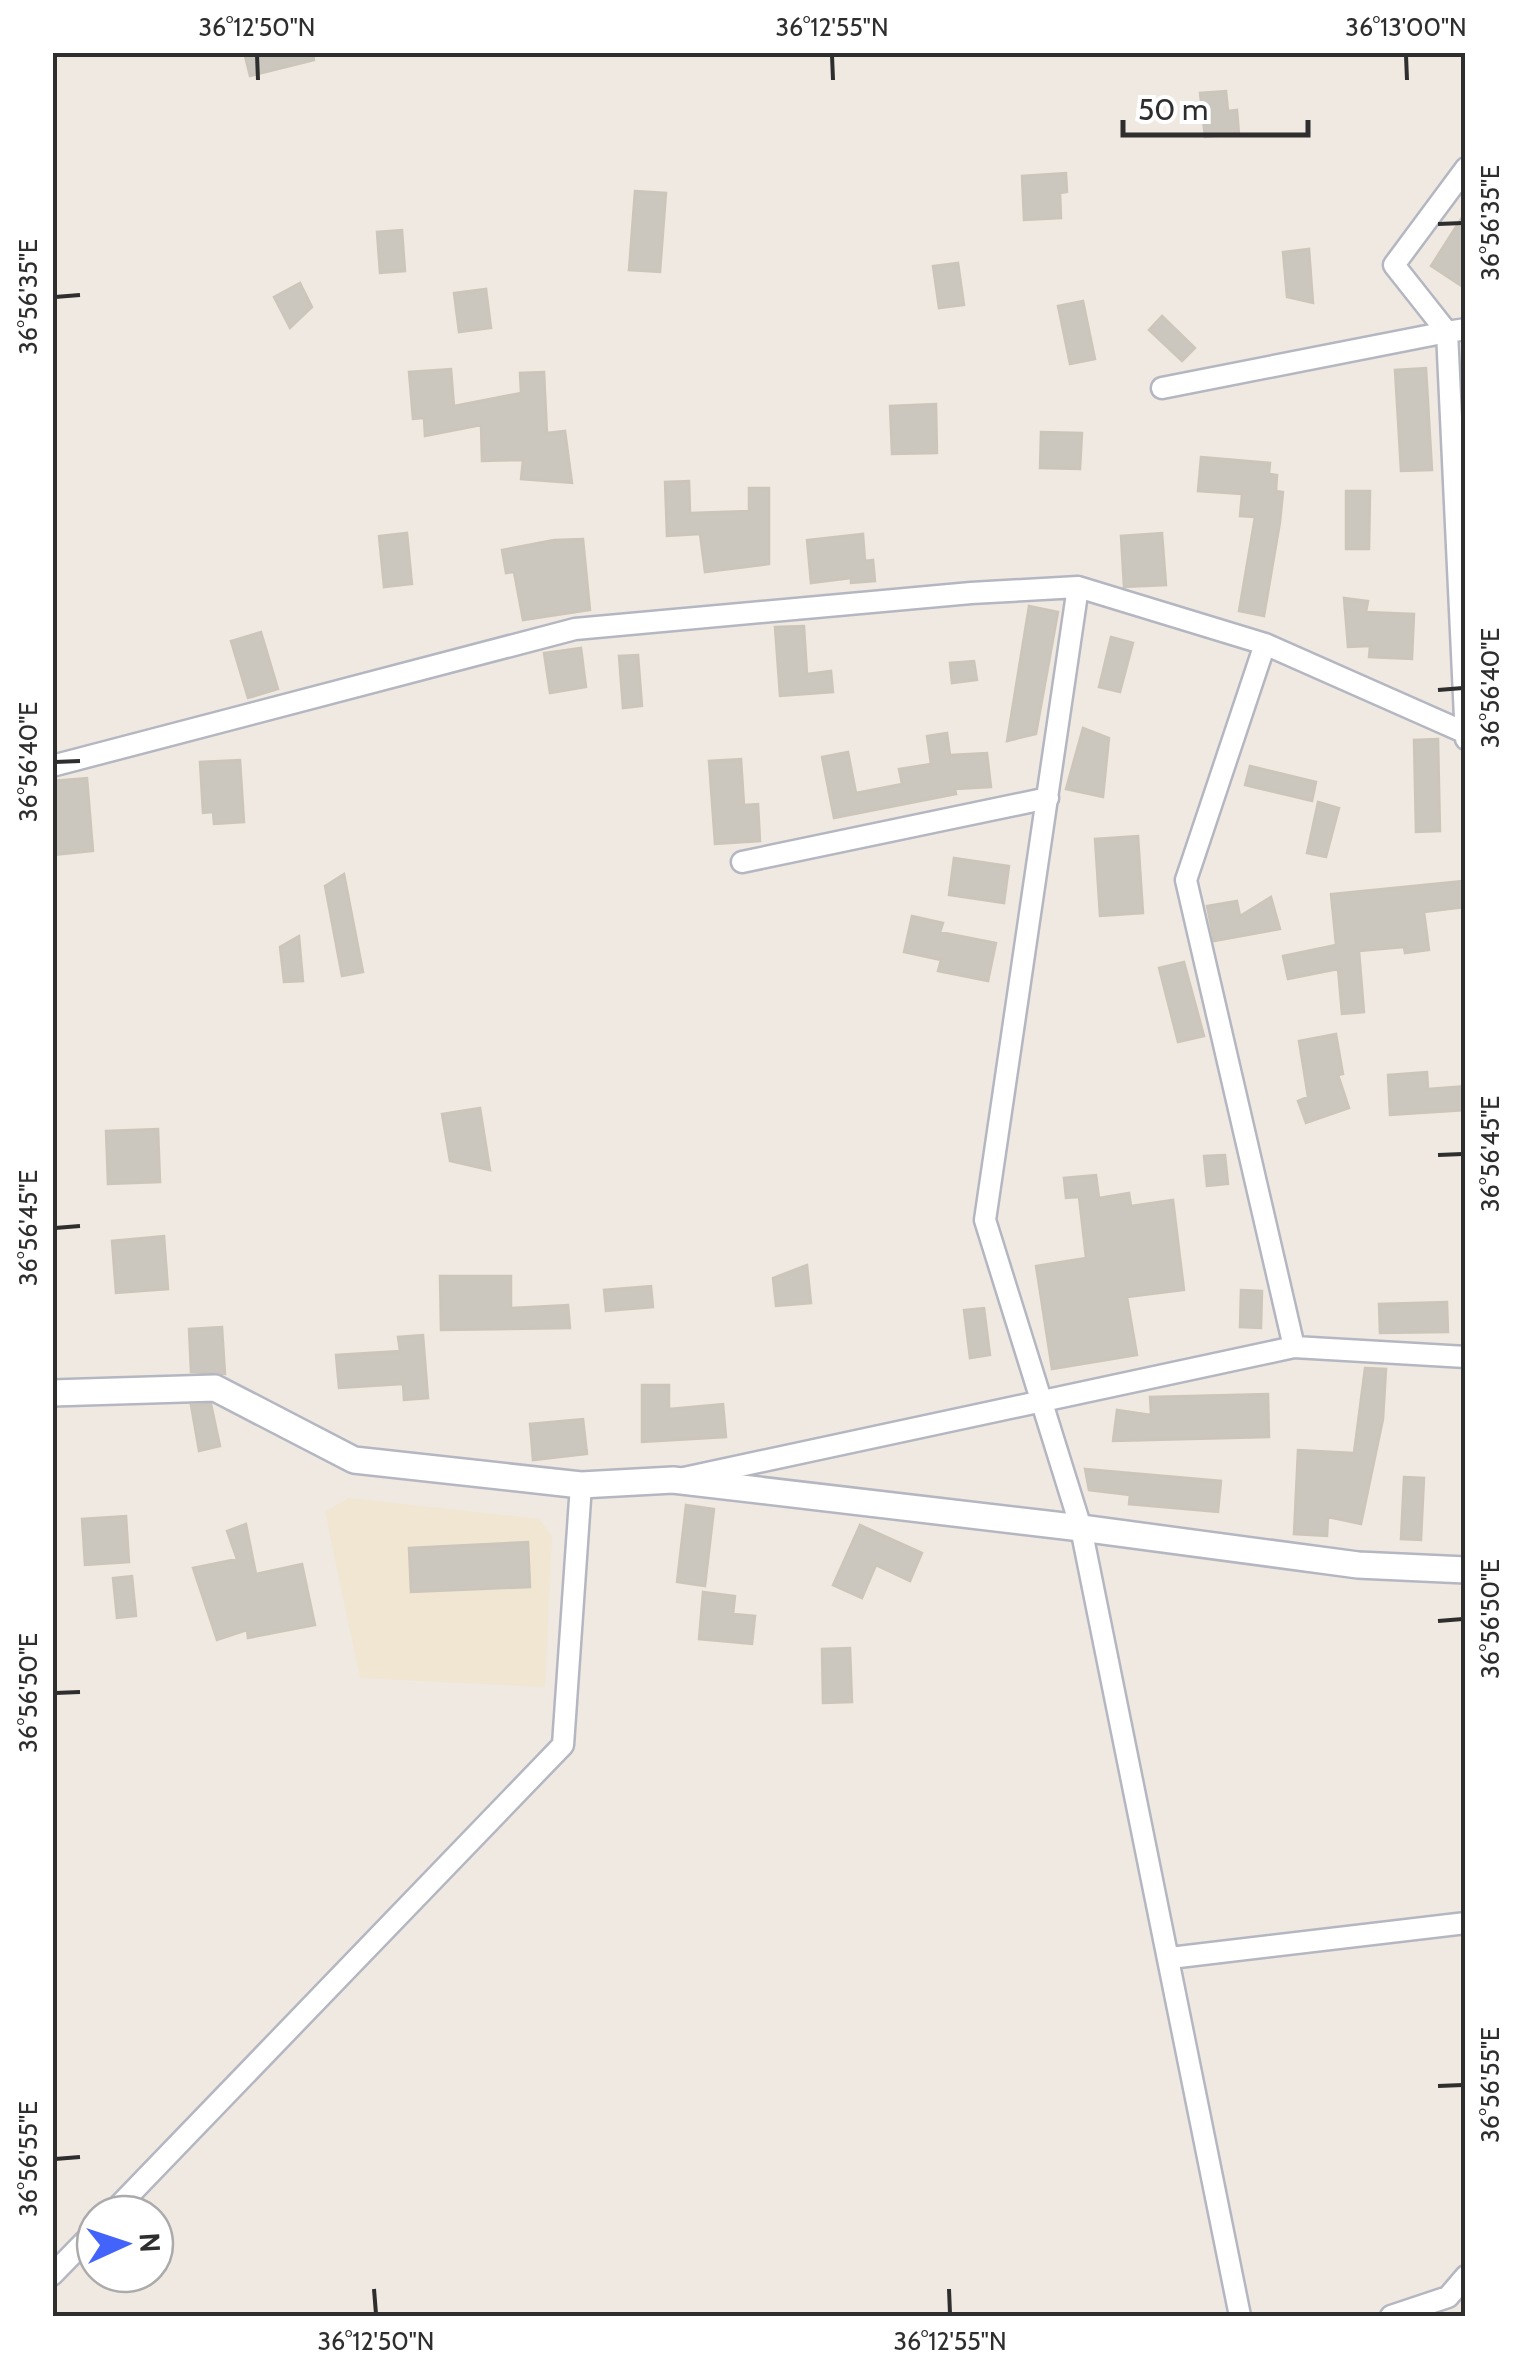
<svg xmlns="http://www.w3.org/2000/svg" width="1518" height="2369" viewBox="0 0 1518 2369" font-family="Cabin,sans-serif">
	<style>
		.education { fill: #f0e6d1 }
		.building { fill: #cbc7bf; stroke: #cbc5ba; stroke-width: 2.5 }
		.lines { fill: none; stroke-linecap: round; stroke-linejoin: round }
		.minor-casing { stroke: #b4b7c1; stroke-width: 25 }
		.tertiary-casing { stroke: #b4b7c1; stroke-width: 30 }
		.minor { stroke: #fff; stroke-width: 20 }
		.tertiary { stroke: #fff; stroke-width: 25 }
		.ticks { fill: none; stroke: #2e2e2e; stroke-width: 4 }
		.neatline { fill: none; stroke: #2e2e2e; stroke-width: 4 }
		.ticks-label { font-size: 25px; text-anchor: middle; fill: #2e2e2e }
	</style>
	<rect width="100%" height="100%" fill="#efe9e1"/>
	<path class="education" d="M 348,1498 L 539,1519 L 552,1536 L 545,1687 L 360,1678 L 325,1512 Z"/>
	<path class="building" d="M 244,52 L 313,52 L 314,60 L 250,76 Z
		M 1226,91 L 1228,111 L 1237,110 L 1239,134 L 1205,137 L 1200,93 Z
		M 1066,173 L 1067,192 L 1060,193 L 1061,218 L 1024,220 L 1022,176 Z
		M 635,191 L 666,193 L 660,272 L 629,270 Z
		M 1466,211 L 1466,289 L 1431,266 Z
		M 402,230 L 405,271 L 380,273 L 377,232 Z
		M 1309,249 L 1313,303 L 1287,297 L 1283,252 Z
		M 958,263 L 964,305 L 939,308 L 933,266 Z
		M 300,283 L 312,307 L 290,328 L 274,297 Z
		M 486,289 L 491,328 L 459,332 L 454,293 Z
		M 1083,301 L 1095,359 L 1070,364 L 1058,306 Z
		M 1162,316 L 1195,348 L 1182,361 L 1149,330 Z
		M 1426,368 L 1432,470 L 1401,471 L 1395,370 Z
		M 451,369 L 454,406 L 521,393 L 520,373 L 544,372 L 547,433 L 565,431 L 572,483 L 521,479 L 523,460 L 482,461 L 481,425 L 425,436 L 424,418 L 413,419 L 409,372 Z
		M 936,404 L 937,453 L 892,454 L 890,406 Z
		M 1041,432 L 1082,433 L 1080,469 L 1040,468 Z
		M 1201,457 L 1270,463 L 1269,474 L 1277,475 L 1276,491 L 1283,492 L 1280,522 L 1264,616 L 1239,611 L 1255,517 L 1240,516 L 1242,494 L 1198,491 Z
		M 689,481 L 690,513 L 749,511 L 749,488 L 769,488 L 769,564 L 705,572 L 700,534 L 667,536 L 665,482 Z
		M 1346,491 L 1370,491 L 1369,549 L 1346,549 Z
		M 407,533 L 412,584 L 384,587 L 379,536 Z
		M 1162,533 L 1166,585 L 1124,587 L 1121,536 Z
		M 863,534 L 865,561 L 873,560 L 875,581 L 851,583 L 851,578 L 811,583 L 807,540 Z
		M 583,539 L 590,610 L 523,620 L 514,572 L 506,573 L 502,550 L 554,540 Z
		M 1344,598 L 1368,601 L 1366,612 L 1414,614 L 1412,659 L 1369,657 L 1370,646 L 1348,647 Z
		M 1029,606 L 1058,612 L 1036,734 L 1007,741 Z
		M 804,626 L 807,674 L 831,671 L 833,692 L 780,696 L 775,627 Z
		M 261,632 L 278,689 L 248,698 L 231,641 Z
		M 1111,637 L 1133,643 L 1120,692 L 1099,687 Z
		M 581,648 L 586,687 L 550,693 L 544,653 Z
		M 638,655 L 642,706 L 623,708 L 619,656 Z
		M 974,661 L 977,680 L 952,683 L 950,663 Z
		M 1083,728 L 1109,738 L 1103,797 L 1066,789 Z
		M 947,733 L 950,755 L 987,753 L 991,787 L 955,789 L 956,794 L 834,818 L 822,757 L 848,752 L 856,793 L 902,784 L 899,769 L 931,764 L 927,736 Z
		M 1438,739 L 1440,831 L 1416,832 L 1414,740 Z
		M 741,759 L 744,805 L 758,804 L 760,841 L 715,844 L 709,761 Z
		M 240,760 L 244,822 L 214,824 L 213,812 L 203,813 L 200,762 Z
		M 1250,766 L 1316,782 L 1312,801 L 1245,785 Z
		M 87,778 L 93,851 L 52,855 L 52,781 Z
		M 1318,802 L 1339,808 L 1326,857 L 1307,853 Z
		M 1138,836 L 1143,913 L 1100,916 L 1095,839 Z
		M 954,858 L 1009,866 L 1004,903 L 949,895 Z
		M 344,874 L 363,972 L 342,976 L 325,886 Z
		M 1462,881 L 1466,907 L 1424,912 L 1429,950 L 1405,953 L 1404,947 L 1359,951 L 1364,1012 L 1342,1014 L 1338,969 L 1288,979 L 1283,956 L 1336,945 L 1331,894 Z
		M 1271,897 L 1280,929 L 1214,941 L 1207,906 L 1237,901 L 1240,916 Z
		M 912,916 L 943,923 L 940,932 L 996,943 L 988,981 L 938,971 L 941,960 L 904,952 Z
		M 299,936 L 303,981 L 284,982 L 280,947 Z
		M 1184,962 L 1204,1036 L 1178,1042 L 1159,968 Z
		M 1336,1034 L 1343,1074 L 1338,1075 L 1349,1108 L 1306,1123 L 1298,1101 L 1308,1097 L 1299,1041 Z
		M 1427,1072 L 1428,1089 L 1466,1086 L 1466,1110 L 1390,1115 L 1388,1075 Z
		M 480,1108 L 490,1170 L 450,1161 L 442,1114 Z
		M 158,1129 L 160,1182 L 108,1184 L 106,1131 Z
		M 1225,1155 L 1228,1184 L 1207,1186 L 1204,1156 Z
		M 1096,1175 L 1099,1198 L 1129,1193 L 1131,1206 L 1173,1200 L 1184,1290 L 1127,1297 L 1137,1355 L 1052,1369 L 1036,1266 L 1086,1258 L 1079,1197 L 1066,1198 L 1064,1178 Z
		M 164,1236 L 168,1289 L 116,1293 L 112,1241 Z
		M 807,1265 L 811,1303 L 776,1306 L 773,1278 Z
		M 440,1276 L 511,1276 L 511,1308 L 568,1305 L 570,1328 L 441,1330 Z
		M 651,1286 L 653,1307 L 606,1311 L 604,1290 Z
		M 1241,1290 L 1262,1291 L 1261,1328 L 1240,1327 Z
		M 1447,1302 L 1448,1332 L 1380,1333 L 1379,1304 Z
		M 984,1308 L 990,1355 L 970,1358 L 964,1310 Z
		M 222,1327 L 225,1374 L 191,1372 L 189,1329 Z
		M 423,1335 L 428,1398 L 404,1400 L 403,1384 L 339,1388 L 336,1355 L 400,1351 L 398,1337 Z
		M 1365,1368 L 1386,1369 L 1383,1419 L 1361,1524 L 1328,1517 L 1327,1536 L 1294,1534 L 1298,1450 L 1354,1453 Z
		M 642,1385 L 669,1385 L 669,1409 L 723,1404 L 726,1437 L 642,1442 Z
		M 1268,1394 L 1269,1437 L 1113,1441 L 1117,1410 L 1151,1415 L 1150,1397 Z
		M 211,1404 L 220,1446 L 199,1451 L 191,1405 Z
		M 583,1419 L 587,1454 L 533,1460 L 530,1424 Z
		M 1085,1469 L 1221,1481 L 1218,1512 L 1129,1504 L 1130,1495 L 1089,1490 Z
		M 1404,1477 L 1424,1478 L 1421,1540 L 1401,1539 Z
		M 686,1505 L 714,1509 L 705,1586 L 677,1582 Z
		M 126,1516 L 129,1562 L 85,1565 L 82,1519 Z
		M 246,1524 L 256,1574 L 302,1564 L 315,1625 L 248,1638 L 247,1630 L 217,1640 L 193,1568 L 237,1559 L 227,1531 Z
		M 860,1525 L 922,1553 L 910,1581 L 876,1565 L 862,1598 L 833,1585 Z
		M 528,1542 L 530,1587 L 411,1592 L 409,1548 Z
		M 132,1576 L 136,1616 L 117,1618 L 113,1578 Z
		M 703,1592 L 735,1596 L 733,1614 L 755,1616 L 752,1644 L 699,1639 Z
		M 850,1648 L 852,1702 L 823,1703 L 822,1649 Z"/>
	<g class="lines">
		<g class="minor-casing">
			<path id="minor" d="M 1466,329 L 1447,332 L 1466,739
				M 1162,388 L 1447,332 L 1394,265 L 1466,168
				M 1078,587 L 985,1220 L 1081,1528 L 1240,2316
				M 1265,644 L 1186,880 L 1294,1347
				M 52,766 L 575,629 L 971,593 L 1078,587 L 1265,644 L 1466,733
				M 742,862 L 1048,798
				M 684,1478 L 1294,1347 L 1466,1357
				M 1170,1958 L 1466,1923
				M 111,2214 L 563,1745 L 581,1485
				M 52,2275 L 95,2231
				M 1391,2316 L 1448,2297 L 1466,2276"/>
		</g>
		<g class="tertiary-casing">
			<path id="tertiary" d="M 52,1393 L 215,1388 L 354,1460 L 581,1485 L 673,1480 L 1081,1528 L 1358,1565 L 1466,1570"/>
		</g>
		<use href="#minor" class="minor"/>
		<use href="#tertiary" class="tertiary"/>
	</g>
	<path class="ticks" d="M 257,55 L 258,80M 832,55 L 833,80M 1406,55 L 1407,80M 1438,224 L 1463,223M 55,297 L 80,295M 1438,690 L 1463,688M 55,762 L 80,761M 1438,1155 L 1463,1154M 55,1228 L 80,1226M 1438,1621 L 1463,1619M 55,1693 L 80,1692M 1438,2086 L 1463,2085M 55,2159 L 80,2157M 374,2289 L 376,2314M 949,2289 L 950,2314"/>
	<rect width="1518" height="2369" fill="none" stroke="#ffffff" stroke-width="110"/>
	<g transform="translate(125 2244) rotate(87)"><circle r="48" fill="#ffffff" stroke="#ababab" stroke-width="2.5"/>
	<path d="M0-8L18 38L0 25L-18 38Z" fill="#4264fb"/>
	<text y="-15" font-size="28" font-weight="bold" text-anchor="middle" fill="#2e2e2e">N</text>
	</g>
	<path d="M1123 120v15h185v-15" fill="none" stroke="#2e2e2e" stroke-width="5"/>
	<text x="1138" y="120" font-size="30" fill="#2e2e2e" stroke="#ffffff" stroke-width="8" paint-order="stroke">50 m</text>
	<rect x="55" y="55" width="1408" height="2259" class="neatline"/>
	<g class="ticks-label">
		<text x="257" y="36">36°12'50"N</text>
		<text x="832" y="36">36°12'55"N</text>
		<text x="1406" y="36">36°13'00"N</text>
		<text transform="translate(1490 223) rotate(-90)" y="9">36°56'35"E</text>
		<text transform="translate(28 297) rotate(-90)" y="9">36°56'35"E</text>
		<text transform="translate(1490 688) rotate(-90)" y="9">36°56'40"E</text>
		<text transform="translate(28 762) rotate(-90)" y="9">36°56'40"E</text>
		<text transform="translate(1490 1154) rotate(-90)" y="9">36°56'45"E</text>
		<text transform="translate(28 1228) rotate(-90)" y="9">36°56'45"E</text>
		<text transform="translate(1490 1619) rotate(-90)" y="9">36°56'50"E</text>
		<text transform="translate(28 1693) rotate(-90)" y="9">36°56'50"E</text>
		<text transform="translate(1490 2085) rotate(-90)" y="9">36°56'55"E</text>
		<text transform="translate(28 2159) rotate(-90)" y="9">36°56'55"E</text>
		<text x="376" y="2350">36°12'50"N</text>
		<text x="950" y="2350">36°12'55"N</text>
	</g>
</svg>
